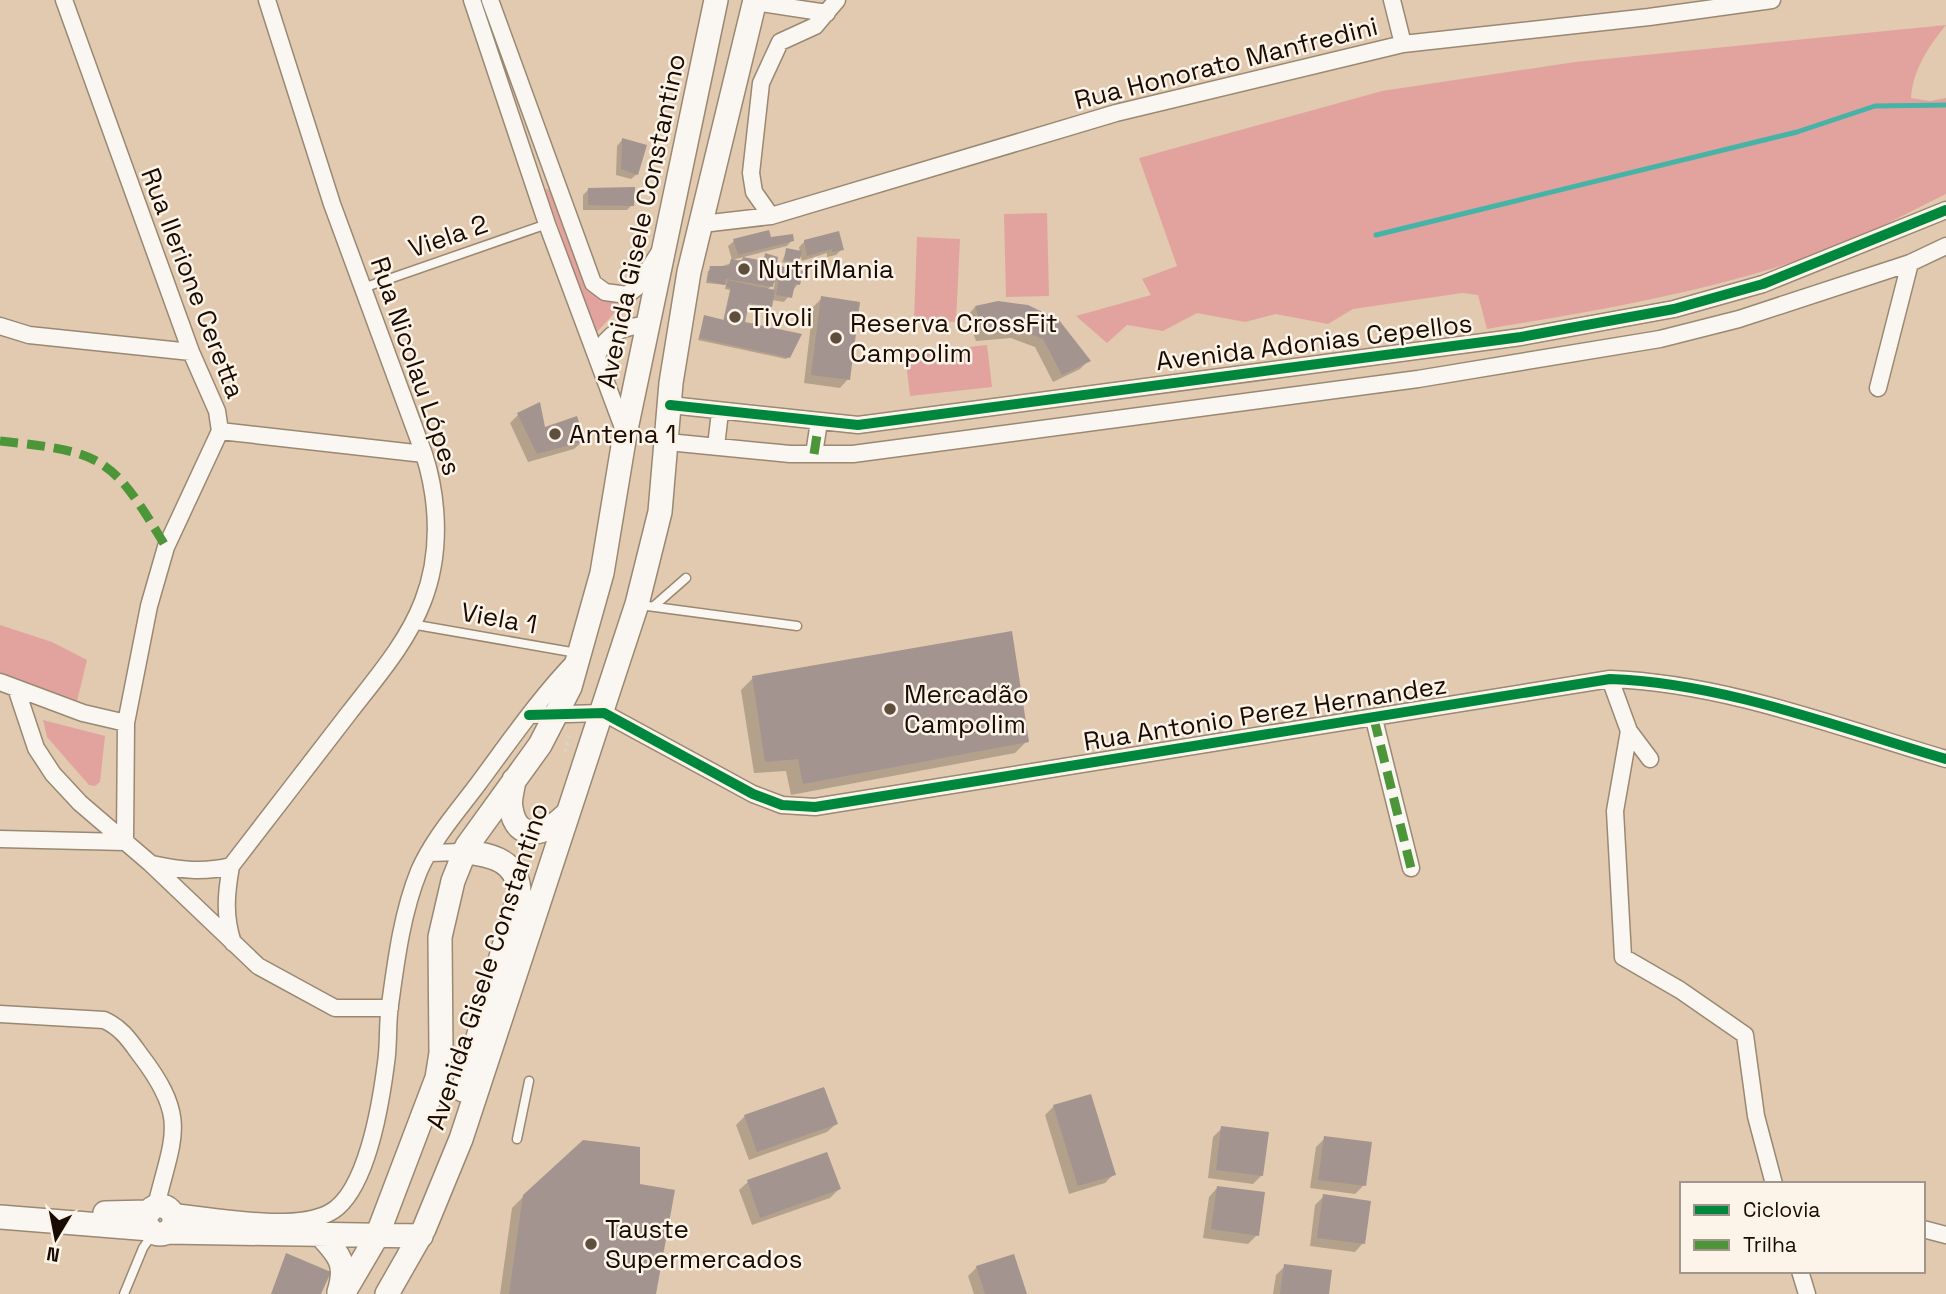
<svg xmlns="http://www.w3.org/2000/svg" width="1946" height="1294" viewBox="0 0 1946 1294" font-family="'Space Grotesk',sans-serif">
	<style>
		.green { fill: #e2a39f }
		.shadow { fill: #0003; fill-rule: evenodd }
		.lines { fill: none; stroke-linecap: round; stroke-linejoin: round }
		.stream { stroke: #46b3a7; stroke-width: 5 }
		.building { fill: #a39490 }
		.lane-casing { stroke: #9a8872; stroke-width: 11 }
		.street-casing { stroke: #9a8872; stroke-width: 19 }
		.secondary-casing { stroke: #9a8872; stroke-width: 26 }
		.path { stroke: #d9d2c8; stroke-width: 3.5; stroke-dasharray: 3.5 3.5; stroke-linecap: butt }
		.lane { stroke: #faf7f3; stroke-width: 8 }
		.street { stroke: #faf7f3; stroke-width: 16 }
		.secondary { stroke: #faf7f3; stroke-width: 23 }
		.quiet { stroke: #4c9639; stroke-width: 9; stroke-dasharray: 18 9; stroke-linecap: butt }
		.cycleway-casing { stroke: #fcf3e9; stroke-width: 15 }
		.cycleway { stroke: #00873e; stroke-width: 10 }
		.poi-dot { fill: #604e3d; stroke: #fcf3e9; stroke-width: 2.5 }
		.labels { text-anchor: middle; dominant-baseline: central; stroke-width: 5; stroke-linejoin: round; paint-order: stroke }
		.street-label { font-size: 26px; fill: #1a0b00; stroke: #fcf3e9 }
		.poi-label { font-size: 26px; fill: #1a0b00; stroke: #fcf3e9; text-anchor: start }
	</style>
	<rect width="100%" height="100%" fill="#e1caaf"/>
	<path class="green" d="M 1946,25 C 1928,47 1913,70 1911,98 L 1930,101 L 1946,98 L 1946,194 C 1909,212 1873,232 1835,247 C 1723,290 1604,309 1487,329 L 1478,295 L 1462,293 L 1353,309 L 1328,324 L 1276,314 L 1245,322 L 1197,313 L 1163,331 L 1127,325 L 1107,343 L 1076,316 L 1151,295 L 1142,279 L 1177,266 L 1139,158 L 1382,91 L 1575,62 Z
		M 545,189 L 552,190 L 587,284 L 594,294 L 621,306 L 596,333 Z
		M 1047,213 L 1049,296 L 1006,297 L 1004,214 Z
		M 917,237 L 960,239 L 956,322 L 914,320 Z
		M 987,345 L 992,387 L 910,396 L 905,354 Z
		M 0,625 L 52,642 L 87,660 L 77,701 L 0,673 Z
		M 43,720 L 105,736 L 100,782 L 95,786 L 89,785 L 47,737 Z"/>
	<path class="shadow" d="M 622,140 L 637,174 L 631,179 L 616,175 L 617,146 Z
		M 588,190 L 632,205 L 627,210 L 583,210 L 583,195 Z
		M 792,240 L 787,246 L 732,260 L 728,246 L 734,241 Z
		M 805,241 L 842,249 L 836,255 L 827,257 L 827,253 L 802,261 L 800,253 L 795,265 L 782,262 L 787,249 L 800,253 L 799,247 Z
		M 766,255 L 773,277 L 782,268 L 798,284 L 784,302 L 772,300 L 768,309 L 747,304 L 743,323 L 789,357 L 786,359 L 698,340 L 705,317 L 723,321 L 730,290 L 725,289 L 726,285 L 706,283 L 708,271 L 743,259 L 759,262 ZM 775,282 L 773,292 L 767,290 Z
		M 822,298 L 848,379 L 840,388 L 804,383 L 813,307 Z
		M 975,307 L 1089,360 L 1080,369 L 1053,382 L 1035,347 L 1011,338 L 976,341 L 967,316 Z
		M 518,415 L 544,429 L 583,441 L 574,449 L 528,462 L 510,423 Z
		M 753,678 L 1027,741 L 1015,753 L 791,795 L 786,771 L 754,773 L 741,690 Z
		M 1054,1106 L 1114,1174 L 1105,1183 L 1069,1194 L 1045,1115 Z
		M 745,1116 L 836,1124 L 827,1132 L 749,1160 L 736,1125 Z
		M 1222,1128 L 1262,1175 L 1253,1184 L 1208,1178 L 1213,1137 Z
		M 1325,1138 L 1364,1185 L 1355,1194 L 1310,1188 L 1316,1147 Z
		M 748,1182 L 839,1189 L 830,1198 L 752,1225 L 739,1190 Z
		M 638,1185 L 655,1294 L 500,1294 L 512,1208 L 524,1196 Z
		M 1217,1188 L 1257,1235 L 1248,1244 L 1203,1238 L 1209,1197 Z
		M 1324,1196 L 1363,1243 L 1355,1252 L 1310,1246 L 1315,1205 Z
		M 1285,1266 L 1327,1294 L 1273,1294 L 1276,1275 Z
		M 977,1267 L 1025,1294 L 974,1294 L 968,1276 Z"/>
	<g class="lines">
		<path class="stream" d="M 1376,235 L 1797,132 L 1875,106 L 1946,105"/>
	</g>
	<path class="building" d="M 622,138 L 647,145 L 638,175 L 621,169 Z
		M 635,187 L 634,206 L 588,205 L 588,188 Z
		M 769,230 L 771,237 L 793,234 L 794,241 L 738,255 L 733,239 Z
		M 839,231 L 844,250 L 832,252 L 832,249 L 807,256 L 804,240 Z
		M 786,248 L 802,251 L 799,263 L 784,260 Z
		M 765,253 L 778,257 L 773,287 L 726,279 L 725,285 L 707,281 L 710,266 L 729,266 L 731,259 L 742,261 L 743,257 L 764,261 Z
		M 781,266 L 803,271 L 800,285 L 795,284 L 792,298 L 776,295 Z
		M 728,280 L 775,290 L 772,307 L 749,303 L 745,322 L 802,334 L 790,358 L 699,338 L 704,315 L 724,320 L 731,288 L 726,287 Z
		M 821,296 L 860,302 L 850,380 L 811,375 Z
		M 998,301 L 1028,305 L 1059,320 L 1091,361 L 1062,375 L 1043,339 L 1020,330 L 984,333 L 975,306 Z
		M 540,402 L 545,427 L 577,416 L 585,441 L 537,454 L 517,413 Z
		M 1012,631 L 1029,742 L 803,784 L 798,759 L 765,762 L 752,676 Z
		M 824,1087 L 838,1124 L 757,1152 L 744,1115 Z
		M 1091,1094 L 1116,1175 L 1078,1186 L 1053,1105 Z
		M 1221,1126 L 1269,1132 L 1263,1176 L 1216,1170 Z
		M 1324,1136 L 1372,1142 L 1366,1186 L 1318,1180 Z
		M 583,1140 L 640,1147 L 640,1184 L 675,1190 L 656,1294 L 509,1294 L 523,1195 Z
		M 827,1152 L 841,1189 L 760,1218 L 747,1180 Z
		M 1217,1186 L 1265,1192 L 1259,1236 L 1211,1229 Z
		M 1323,1194 L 1371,1201 L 1365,1244 L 1317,1238 Z
		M 286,1253 L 331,1272 L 321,1294 L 271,1294 Z
		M 1014,1254 L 1027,1294 L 985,1294 L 976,1266 Z
		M 1284,1264 L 1332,1270 L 1329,1294 L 1280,1294 Z"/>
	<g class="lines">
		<g class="lane-casing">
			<path id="lane" d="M 363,288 L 547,224
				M 640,605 L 797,626
				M 654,606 L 686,578
				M 411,624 L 577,653
				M 517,1139 L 529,1081
				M 124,1294 L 143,1248 L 154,1232"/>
		</g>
		<g class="street-casing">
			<path id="street" d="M 64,0 L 191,352 L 217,411 L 220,431 L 424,454
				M 472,0 L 547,224 L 625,433
				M 490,0 L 593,283 L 605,292 L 627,295 L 636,288 L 659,253
				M 1392,0 L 1403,44
				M 754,2 L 827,13
				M 771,216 L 754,192 L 751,173 L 761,83 L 780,42 L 815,26 L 837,0
				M 702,224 L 771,216 L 1116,113 L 1403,44 L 1649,17 L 1772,0
				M 0,326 L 29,335 L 191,352
				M 597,356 C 608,331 623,326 649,325
				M 1878,388 L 1910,263
				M 670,405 L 858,425 L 1521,337 L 1674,309 L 1763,284 L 1946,210
				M 668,442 L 790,454 L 853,454 L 1418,379 L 1660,339 L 1739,319 L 1910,263 L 1946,246
				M 716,446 L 720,412
				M 814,454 L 819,422
				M 1610,679 L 1629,731 L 1615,811 L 1623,957 L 1680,990 L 1745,1035 L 1756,1116 L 1774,1184
				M 0,682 L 83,713 L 126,723
				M 17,691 L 36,748 L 53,774 L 80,803 L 150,863 L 258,966 L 335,1008 L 390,1008
				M 529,715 L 604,713 L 753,794 L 782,805 L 815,807 L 1610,679 C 1724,683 1837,727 1946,759
				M 1374,719 L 1411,868
				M 1629,731 L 1650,759
				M 0,839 L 125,842
				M 125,842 L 126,723 L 149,606 L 166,547 L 220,431
				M 428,853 L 463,852
				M 152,864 C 180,870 203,873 231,866 C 226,894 224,916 233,943
				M 231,866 C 270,815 310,764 349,713 C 376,678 407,643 423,601 C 441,555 439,501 424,454 L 332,204 L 267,0
				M 0,1014 L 104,1020 C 122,1028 130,1041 141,1056 C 189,1119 173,1136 156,1206
				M 172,1212 C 215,1216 292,1232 329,1213 C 367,1194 381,1102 386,1063 C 389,1044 387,1024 390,1005 C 396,961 402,913 419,871 C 433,839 457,812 478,784 C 510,741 540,697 577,659
				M 1923,1229 L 1946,1235
				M 1800,1271 L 1807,1294"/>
		</g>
		<g class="secondary-casing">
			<path id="secondary" d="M 514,780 C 513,789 509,800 511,808 C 517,845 548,833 566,815
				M 463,852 C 491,854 519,861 519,894 L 463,1090
				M146 1220a14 14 0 1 1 28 0a14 14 0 1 1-28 0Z
				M 105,1213 L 149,1212
				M 0,1217 L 150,1229
				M 167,1232 L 421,1236
				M 320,1234 C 339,1255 348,1263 339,1292
				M 343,1294 L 377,1236 L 437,1078 L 441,1053 L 440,937 L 453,881 L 467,846 L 540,745 L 570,687 L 602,573 L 625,434 L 716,0
				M 387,1294 L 424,1229 L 461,1139 L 637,604 L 660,512 L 671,383 L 689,272 L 755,0"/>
		</g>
		<path class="path" d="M 565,752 L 570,732"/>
		<use href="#lane" class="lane"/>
		<use href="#street" class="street"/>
		<use href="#secondary" class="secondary"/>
		<path class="quiet" d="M 0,441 C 105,452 112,457 166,547
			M 814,454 L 819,422
			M 1374,719 L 1411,868"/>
		<g class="cycleway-casing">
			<path id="cycleway" d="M 670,405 L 858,425 L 1521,337 L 1674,309 L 1763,284 L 1946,210
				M 529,715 L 604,713 L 753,794 L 782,805 L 815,807 L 1610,679 C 1724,683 1837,727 1946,759"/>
		</g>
		<use href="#cycleway" class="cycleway"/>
	</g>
	<g class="poi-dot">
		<circle cx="744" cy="269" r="7"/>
		<circle cx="735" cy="317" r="7"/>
		<circle cx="836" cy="338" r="7"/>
		<circle cx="555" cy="434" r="7"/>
		<circle cx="890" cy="709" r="7"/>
		<circle cx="591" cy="1244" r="7"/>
	</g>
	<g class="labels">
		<g class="street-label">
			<text transform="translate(1226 63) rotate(-14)">Rua Honorato Manfredini</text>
			<text transform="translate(641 221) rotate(-78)">Avenida Gisele Constantino</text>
			<text transform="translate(448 236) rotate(-19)">Viela 2</text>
			<text transform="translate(193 283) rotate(69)">Rua Ilerione Ceretta</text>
			<text transform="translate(1314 342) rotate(-7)">Avenida Adonias Cepellos</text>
			<text transform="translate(416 366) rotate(71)">Rua Nicolau Lópes</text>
			<text transform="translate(499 618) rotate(10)">Viela 1</text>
			<text transform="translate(1265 713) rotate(-9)">Rua Antonio Perez Hernandez</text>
			<text transform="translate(487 966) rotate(-72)">Avenida Gisele Constantino</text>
		</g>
		<g class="poi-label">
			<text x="758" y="269">NutriMania</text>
			<text x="749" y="317">Tivoli</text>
			<text x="850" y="323">Reserva CrossFit<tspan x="850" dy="30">Campolim</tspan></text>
			<text x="569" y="434">Antena 1</text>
			<text x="904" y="694">Mercadão<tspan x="904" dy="30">Campolim</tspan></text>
			<text x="605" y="1229">Tauste<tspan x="605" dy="30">Supermercados</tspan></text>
		</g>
	</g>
	<rect x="1680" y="1182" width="245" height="91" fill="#fcf3e9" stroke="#a2968c" stroke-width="2"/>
	<rect x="1694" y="1205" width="35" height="10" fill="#00873e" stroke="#a2968c" stroke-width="2"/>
	<text x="1743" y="1217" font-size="21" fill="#1a0b00">Ciclovia</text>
	<rect x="1694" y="1240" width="35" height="10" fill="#4c9639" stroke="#a2968c" stroke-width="2"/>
	<text x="1743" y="1252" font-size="21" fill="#1a0b00">Trilha</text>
	<g transform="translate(56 1238) rotate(190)" stroke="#fcf3e9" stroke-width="5" paint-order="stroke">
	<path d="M0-5L12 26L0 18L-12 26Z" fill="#1a0b00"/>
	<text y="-10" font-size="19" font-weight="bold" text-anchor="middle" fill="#1a0b00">N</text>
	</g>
</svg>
